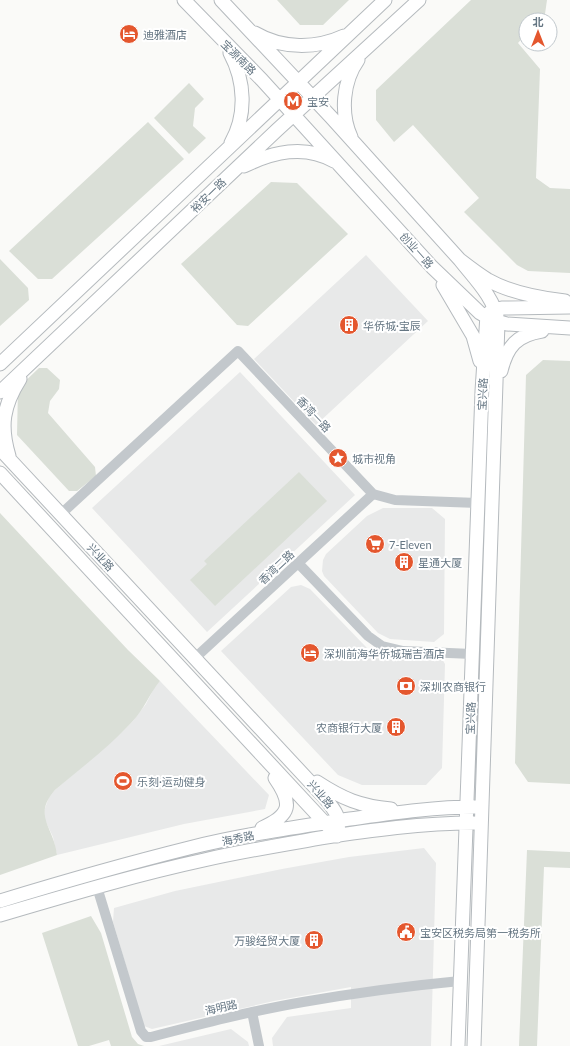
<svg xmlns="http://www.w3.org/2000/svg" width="570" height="1046" viewBox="0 0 570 1046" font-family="Lato,'Noto Sans SC',sans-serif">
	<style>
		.built { fill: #e8e9e9 }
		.green { fill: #dadfd7 }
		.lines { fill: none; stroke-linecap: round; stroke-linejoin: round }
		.major-casing { stroke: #b5babe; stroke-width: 15 }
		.minor { stroke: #c3c8cc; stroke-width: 10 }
		.major { stroke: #fff; stroke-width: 13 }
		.labels { text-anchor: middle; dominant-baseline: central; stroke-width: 4; stroke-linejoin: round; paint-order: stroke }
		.poi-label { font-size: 11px; fill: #657683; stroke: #fff; text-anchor: start }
		.street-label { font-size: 11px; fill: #657683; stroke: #fff }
	</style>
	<rect width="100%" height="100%" fill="#fafaf8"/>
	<path class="built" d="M 366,255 L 428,321 L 316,425 L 254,359 Z
		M 240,372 L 355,495 L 207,632 L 92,508 Z
		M 383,508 L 432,508 L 445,519 L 444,634 L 434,642 L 390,639 L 378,633 L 324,576 L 322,571 L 323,560 L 326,554 L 367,516 Z
		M 301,585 L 310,589 L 367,648 L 375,654 L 390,658 L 442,659 L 445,664 L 442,768 L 426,785 L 362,785 L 338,775 L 221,651 L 291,587 Z
		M 160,681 L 269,795 L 265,809 L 184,824 L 57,855 L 53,837 L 45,820 L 44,811 L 49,797 L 55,790 L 121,733 L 133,721 L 146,704 L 154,688 Z
		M 424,848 L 436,863 L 431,1046 L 273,1046 L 272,1038 L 287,1017 L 351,1008 L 351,987 L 274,1001 L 152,1029 L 144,1026 L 113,922 L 114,908 L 175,891 L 282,869 L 349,857 Z
		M 231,1029 L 248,1042 L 249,1046 L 159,1046 Z"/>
	<path class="green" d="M 277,0 L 349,0 L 323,25 L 300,25 Z
		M 471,0 L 547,0 L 545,14 L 539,20 L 526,20 L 526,34 L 518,43 L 540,69 L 536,178 L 550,188 L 570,189 L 570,273 L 528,271 L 517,265 L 464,212 L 479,198 L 413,125 L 394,142 L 376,120 L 376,90 Z
		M 189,83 L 204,99 L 195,108 L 193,126 L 206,138 L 189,154 L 154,118 Z
		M 148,122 L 184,159 L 52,279 L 38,279 L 9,251 Z
		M 271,182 L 297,183 L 348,234 L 248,326 L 237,325 L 181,264 Z
		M 0,259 L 28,288 L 29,300 L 0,326 Z
		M 543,360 L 570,361 L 570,784 L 528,782 L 515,763 L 526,375 Z
		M 39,368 L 47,368 L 60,380 L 59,389 L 50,401 L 48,413 L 95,467 L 96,476 L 77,491 L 69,491 L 17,435 L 18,388 Z
		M 299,472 L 327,501 L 215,606 L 190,580 L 207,564 L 204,561 Z
		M 0,513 L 128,650 L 160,681 C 149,694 144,710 132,722 C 109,747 81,768 55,790 C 32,816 54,827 57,855 L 0,875 Z
		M 527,850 L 570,852 L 570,868 L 544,867 L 537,1046 L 519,1046 Z
		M 91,916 L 101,933 L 132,1037 L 138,1044 L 144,1046 L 111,1046 L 109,1040 L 89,1046 L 78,1046 L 42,933 Z"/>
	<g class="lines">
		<g class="major-casing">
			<path id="major" d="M 184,0 L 262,80 L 432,267 L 480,313 L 492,320 L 507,324 L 570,328
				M 221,0 L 331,117 L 460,260 C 469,267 478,274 488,280 C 511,293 539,298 565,301
				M 255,33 C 282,49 316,49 344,36
				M 230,53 C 245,81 247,115 231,143
				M 351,137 C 340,113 343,81 358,60
				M 244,166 C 273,152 304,144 334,161
				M 460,260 C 474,278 495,298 498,322 L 474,1046
				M 443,285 L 473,336 L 480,361
				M 0,364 L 385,0
				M 501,371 C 507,346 517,335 542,331
				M 0,392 L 277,130 L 419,0
				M 0,449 L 324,797 C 335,810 342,818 337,836
				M 9,456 C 0,426 3,406 20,379
				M 0,473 L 337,836
				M 317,782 C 343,799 360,806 391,809
				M 262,828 C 291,815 293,804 275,778
				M 0,901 C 62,882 125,864 189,848 C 240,835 292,828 343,820 C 387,814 431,807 475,807
				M 0,915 C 68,895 135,875 204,860 C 243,851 282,845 320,838 C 371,830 422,823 474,823
				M 458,1046 L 482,391 L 487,315 L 492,310 L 503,308 L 570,307"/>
		</g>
		<path class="minor" d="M 61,514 L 238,351 L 373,494 L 395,500 L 478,503
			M 298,563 L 368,636 L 382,646 L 403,651 L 472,654
			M 195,658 L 373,494
			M 97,887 L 141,1031 L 146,1037 L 151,1037 C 201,1024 251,1011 303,1002 C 355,993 407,986 460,981
			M 252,1012 L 259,1046"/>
		<use href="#major" class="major"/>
	</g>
	<defs>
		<g id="hotel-disc" transform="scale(1)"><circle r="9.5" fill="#e4572e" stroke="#fff"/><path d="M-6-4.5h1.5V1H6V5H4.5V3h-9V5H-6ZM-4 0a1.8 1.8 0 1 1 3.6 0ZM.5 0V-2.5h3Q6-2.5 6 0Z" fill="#fff"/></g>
		<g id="metro-disc" transform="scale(1)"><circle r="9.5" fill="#e4572e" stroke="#fff"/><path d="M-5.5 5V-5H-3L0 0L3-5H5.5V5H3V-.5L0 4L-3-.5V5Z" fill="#fff"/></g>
		<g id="building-disc" transform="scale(1)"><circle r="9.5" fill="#e4572e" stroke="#fff"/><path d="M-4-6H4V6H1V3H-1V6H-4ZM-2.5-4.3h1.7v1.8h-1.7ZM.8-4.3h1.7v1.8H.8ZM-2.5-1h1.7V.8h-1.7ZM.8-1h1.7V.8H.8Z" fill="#fff"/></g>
		<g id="sight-disc" transform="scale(1)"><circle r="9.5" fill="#e4572e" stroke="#fff"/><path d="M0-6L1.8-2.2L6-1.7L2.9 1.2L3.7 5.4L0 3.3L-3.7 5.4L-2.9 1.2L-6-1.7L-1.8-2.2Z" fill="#fff"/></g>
		<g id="supermarket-disc" transform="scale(1)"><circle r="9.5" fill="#e4572e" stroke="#fff"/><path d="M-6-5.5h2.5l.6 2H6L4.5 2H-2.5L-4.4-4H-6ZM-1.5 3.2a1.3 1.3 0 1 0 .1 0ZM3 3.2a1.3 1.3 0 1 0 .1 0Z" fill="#fff"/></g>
		<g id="bank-disc" transform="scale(1)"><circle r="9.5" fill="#e4572e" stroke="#fff"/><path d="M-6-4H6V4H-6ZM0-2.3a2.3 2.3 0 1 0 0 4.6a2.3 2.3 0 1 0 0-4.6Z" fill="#fff"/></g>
		<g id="stadium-disc" transform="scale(1)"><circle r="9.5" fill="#e4572e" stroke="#fff"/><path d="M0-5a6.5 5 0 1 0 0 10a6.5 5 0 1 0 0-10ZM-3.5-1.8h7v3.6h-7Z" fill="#fff"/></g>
		<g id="civic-disc" transform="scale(1)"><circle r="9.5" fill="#e4572e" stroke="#fff"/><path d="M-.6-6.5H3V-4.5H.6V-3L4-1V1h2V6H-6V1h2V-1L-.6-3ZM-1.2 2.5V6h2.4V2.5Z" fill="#fff"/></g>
	</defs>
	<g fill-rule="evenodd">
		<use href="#hotel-disc" x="129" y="34"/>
		<use href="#metro-disc" x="293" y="101"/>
		<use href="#building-disc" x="349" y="325"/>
		<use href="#sight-disc" x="338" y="458"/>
		<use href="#supermarket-disc" x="375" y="544"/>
		<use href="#building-disc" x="404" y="562"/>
		<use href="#hotel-disc" x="310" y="653"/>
		<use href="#bank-disc" x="406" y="686"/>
		<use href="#building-disc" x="396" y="727"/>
		<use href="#stadium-disc" x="123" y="781"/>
		<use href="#civic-disc" x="406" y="932"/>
		<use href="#building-disc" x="314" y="940"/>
	</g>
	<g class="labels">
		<g class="poi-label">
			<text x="143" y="34">迪雅酒店</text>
			<text x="307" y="101">宝安</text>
			<text x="363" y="325">华侨城·宝辰</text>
			<text x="352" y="458">城市视角</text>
			<text x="389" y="544">7-Eleven</text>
			<text x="418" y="562">星通大厦</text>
			<text x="324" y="653">深圳前海华侨城瑞吉酒店</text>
			<text x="420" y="686">深圳农商银行</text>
			<text x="382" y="727" text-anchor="end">农商银行大厦</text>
			<text x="137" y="781">乐刻·运动健身</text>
			<text x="420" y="932">宝安区税务局第一税务所</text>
			<text x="300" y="940" text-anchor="end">万骏经贸大厦</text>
		</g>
		<g class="street-label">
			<text transform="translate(239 57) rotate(45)">宝源南路</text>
			<text transform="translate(208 195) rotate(-44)">裕安一路</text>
			<text transform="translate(417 250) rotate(48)">创业一路</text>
			<text transform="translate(482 394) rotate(-87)">宝兴路</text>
			<text transform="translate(314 414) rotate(47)">香湾一路</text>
			<text transform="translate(101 557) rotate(47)">兴业路</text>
			<text transform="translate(276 567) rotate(-43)">香湾二路</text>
			<text transform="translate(470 718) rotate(-88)">宝兴路</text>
			<text transform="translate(321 794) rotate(49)">兴业路</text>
			<text transform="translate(238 838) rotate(-12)">海秀路</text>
			<text transform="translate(221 1007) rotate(-13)">海明路</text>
		</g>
	</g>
	<g transform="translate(538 32)"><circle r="19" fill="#ffffff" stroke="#c1c8cd"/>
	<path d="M0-3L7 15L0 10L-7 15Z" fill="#e4572e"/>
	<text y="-6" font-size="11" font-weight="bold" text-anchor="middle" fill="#657683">北</text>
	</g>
</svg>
